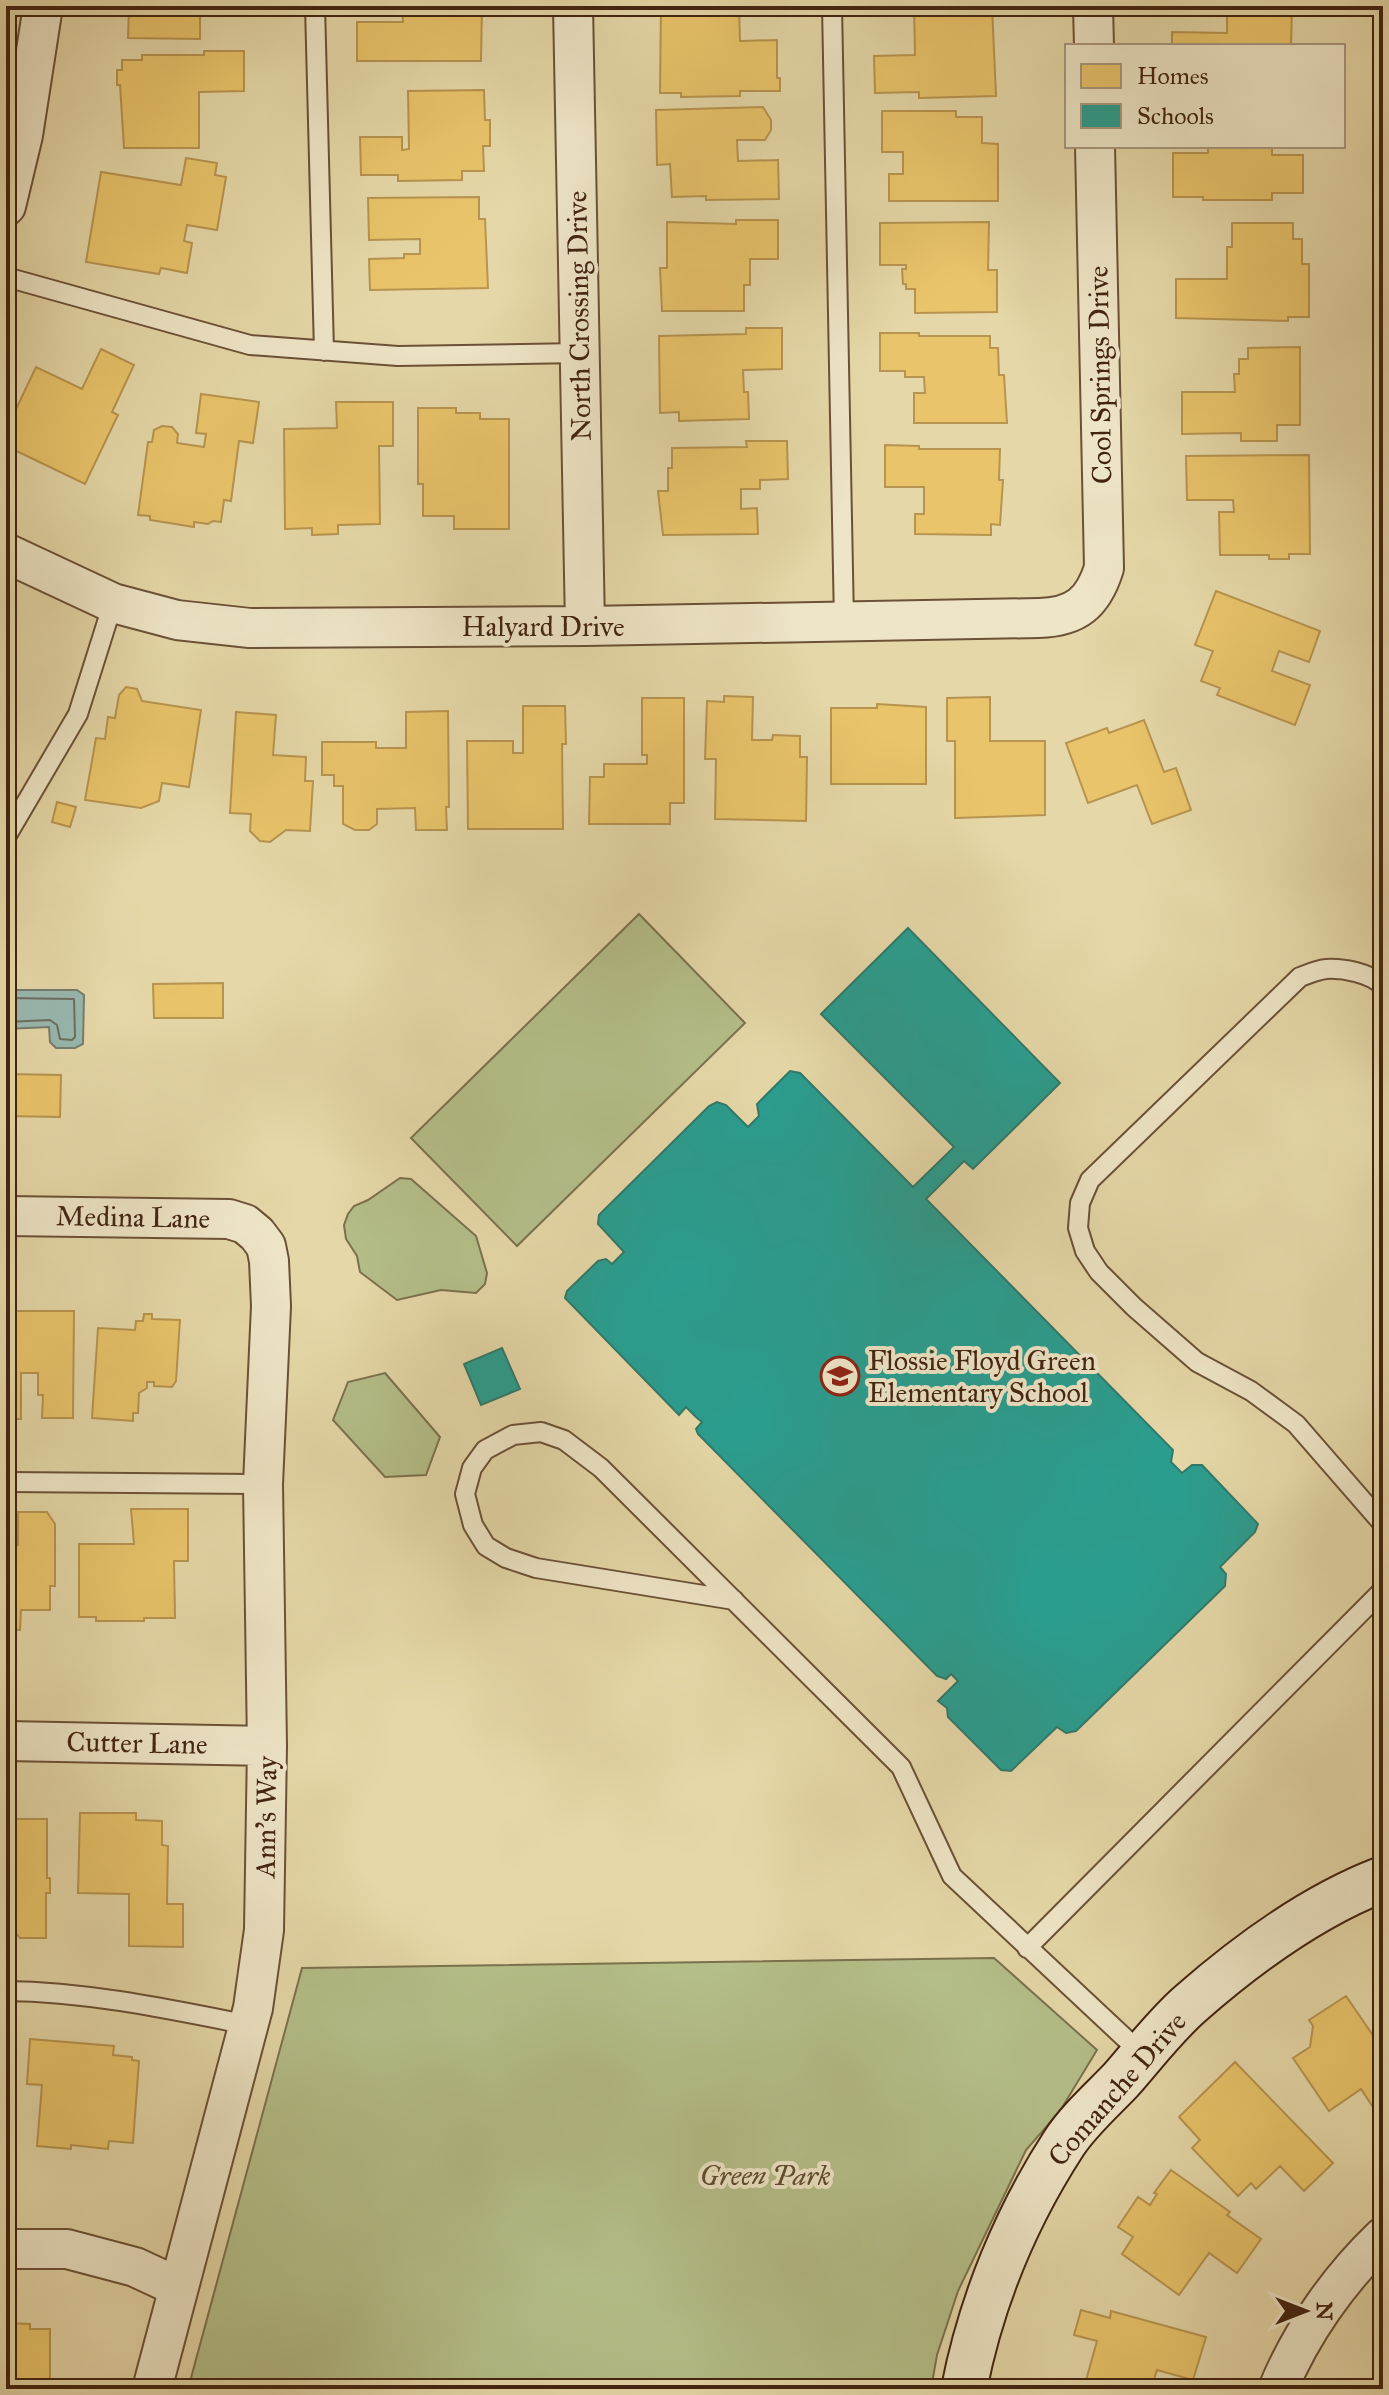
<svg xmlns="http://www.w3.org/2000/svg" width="1389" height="2395" viewBox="0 0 1389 2395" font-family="'IM FELL Great Primer',serif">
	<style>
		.green { fill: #b4be88; stroke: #7b714c; stroke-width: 2 }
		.water { fill: #98b8af; stroke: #767d70; stroke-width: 2 }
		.homes { fill: #e9c46a; stroke: #b7944f; stroke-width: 2 }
		.schools { fill: #2a9d8f; stroke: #317969; stroke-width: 2 }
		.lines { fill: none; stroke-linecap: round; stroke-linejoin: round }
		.shore { stroke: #6d6e60; stroke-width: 2 }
		.lane-casing { stroke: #6b5136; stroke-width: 22 }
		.street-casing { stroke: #6b5136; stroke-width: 42 }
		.secondary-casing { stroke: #422411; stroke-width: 48 }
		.lane { stroke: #eee5c6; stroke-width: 18 }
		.street { stroke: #eee5c6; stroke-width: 38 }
		.secondary { stroke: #eee5c6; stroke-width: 44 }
		.labels { text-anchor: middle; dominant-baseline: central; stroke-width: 8; stroke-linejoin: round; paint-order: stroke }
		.street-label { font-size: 28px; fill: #422411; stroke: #eee5c6 }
		.poi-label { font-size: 28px; fill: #422411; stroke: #eee5c6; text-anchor: start }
		.park-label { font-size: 28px; font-style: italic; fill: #5e4a2f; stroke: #eee5c6 }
	</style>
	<rect width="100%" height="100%" fill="#e5d7a7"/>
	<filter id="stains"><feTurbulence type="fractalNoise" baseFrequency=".0025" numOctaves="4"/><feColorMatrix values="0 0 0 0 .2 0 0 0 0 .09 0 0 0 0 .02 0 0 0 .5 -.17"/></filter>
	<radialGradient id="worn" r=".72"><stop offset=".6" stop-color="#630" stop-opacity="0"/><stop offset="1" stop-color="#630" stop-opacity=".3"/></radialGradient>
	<path class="green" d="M 639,914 L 745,1023 L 517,1246 L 411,1138 Z
		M 400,1178 L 411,1179 L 476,1236 L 487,1273 L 485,1284 L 476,1293 L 441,1290 L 397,1300 L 360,1272 L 357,1256 L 346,1239 L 344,1225 L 348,1214 L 354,1206 L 368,1200 Z
		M 385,1373 L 440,1437 L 426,1475 L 385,1477 L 333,1420 L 348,1382 Z
		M 994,1958 L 1097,2050 L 1060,2111 L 1026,2150 L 958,2291 L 937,2355 L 931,2389 L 188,2389 L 302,1968 Z"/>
	<path class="water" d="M 6,990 L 77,990 L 84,995 L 83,1044 L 75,1048 L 56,1048 L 50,1042 L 49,1027 L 6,1029 Z"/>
	<path class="homes" d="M 205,6 L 204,10 L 200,10 L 200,39 L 128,38 L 129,7 Z
		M 402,6 L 482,6 L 481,61 L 357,61 L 357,22 L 403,22 Z
		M 661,6 L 739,6 L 740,41 L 777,40 L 777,78 L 780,78 L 780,91 L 740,91 L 740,96 L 681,97 L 681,93 L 660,93 Z
		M 992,6 L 996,96 L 919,98 L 919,92 L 875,93 L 874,56 L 915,55 L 914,7 Z
		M 1232,6 L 1292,6 L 1291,46 L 1172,46 L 1172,32 L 1227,33 L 1227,9 L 1232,9 Z
		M 204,51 L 244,51 L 244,91 L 199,92 L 199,148 L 124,148 L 120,85 L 117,85 L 117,70 L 122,70 L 122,60 L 142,60 L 142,55 L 204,55 Z
		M 484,90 L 485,120 L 490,120 L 490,146 L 483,146 L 484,171 L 462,171 L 462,180 L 398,181 L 398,175 L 361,175 L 360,137 L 402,137 L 402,150 L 409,149 L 408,91 Z
		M 763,107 L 771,120 L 771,130 L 765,140 L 737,140 L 738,161 L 778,160 L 779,199 L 706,200 L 706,196 L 672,197 L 670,164 L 657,165 L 656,110 Z
		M 882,111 L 956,111 L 956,117 L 982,117 L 982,143 L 998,144 L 998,201 L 889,201 L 889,174 L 903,174 L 903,152 L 882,152 Z
		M 1208,146 L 1272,146 L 1272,155 L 1303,155 L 1303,193 L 1272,193 L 1272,200 L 1203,200 L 1203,197 L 1173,197 L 1173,153 L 1208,153 Z
		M 186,158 L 217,163 L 215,175 L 226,177 L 217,230 L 187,225 L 184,241 L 192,243 L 187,273 L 161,268 L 159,274 L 86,262 L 101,172 L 181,185 Z
		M 479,197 L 479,219 L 485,219 L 488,288 L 370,290 L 369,259 L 404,258 L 404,254 L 420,254 L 420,239 L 369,240 L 368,198 Z
		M 736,220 L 778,220 L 778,259 L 750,259 L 750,285 L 744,285 L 744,311 L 662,311 L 660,268 L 667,268 L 667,222 L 736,224 Z
		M 989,222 L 988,270 L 997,270 L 997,312 L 915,313 L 915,289 L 906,289 L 906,284 L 903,284 L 902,269 L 906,269 L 906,265 L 880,265 L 880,223 Z
		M 1232,223 L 1293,223 L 1293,239 L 1302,239 L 1302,264 L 1309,264 L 1309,317 L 1288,317 L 1288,321 L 1176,318 L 1176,279 L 1227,279 L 1227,247 L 1232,247 Z
		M 746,328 L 782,328 L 782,369 L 743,370 L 744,392 L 748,392 L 749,419 L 679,421 L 679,412 L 660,413 L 659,336 L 746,334 Z
		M 880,333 L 919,333 L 919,336 L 990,336 L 990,348 L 998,348 L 999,375 L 1004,375 L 1007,423 L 914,423 L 914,393 L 925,393 L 924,377 L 905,377 L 905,371 L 880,371 Z
		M 1300,347 L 1300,425 L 1277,425 L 1277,441 L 1241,441 L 1241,433 L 1182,434 L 1182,392 L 1235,392 L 1234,374 L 1239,374 L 1239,359 L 1248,359 L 1248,348 Z
		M 101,349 L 134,365 L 112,412 L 118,415 L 85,484 L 6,446 L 6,430 L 36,367 L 82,389 Z
		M 201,394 L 259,402 L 253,443 L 239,441 L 231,501 L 224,500 L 221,522 L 213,521 L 208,524 L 194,522 L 194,527 L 150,520 L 150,516 L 138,515 L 148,442 L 152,442 L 154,430 L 162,426 L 172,427 L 178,434 L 177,443 L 204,447 L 206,434 L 196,433 Z
		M 336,402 L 393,402 L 393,446 L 379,446 L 380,524 L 338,525 L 338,534 L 312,535 L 312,528 L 285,529 L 284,429 L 337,428 Z
		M 418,408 L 456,408 L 456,413 L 480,413 L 480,419 L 509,419 L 509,529 L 454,529 L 454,516 L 423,516 L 423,484 L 418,484 Z
		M 746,441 L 787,441 L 788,479 L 760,480 L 760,489 L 741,489 L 741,509 L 757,508 L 758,534 L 663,535 L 658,491 L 668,491 L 668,468 L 672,468 L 672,448 L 747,447 Z
		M 885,445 L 919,446 L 919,449 L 1000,449 L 999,480 L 1003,480 L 1000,525 L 991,524 L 991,535 L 915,534 L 915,514 L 924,514 L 924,487 L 885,487 Z
		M 1309,455 L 1310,554 L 1289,554 L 1289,559 L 1269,559 L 1269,555 L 1220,555 L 1219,512 L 1234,512 L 1233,500 L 1187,500 L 1186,456 Z
		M 1216,591 L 1320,631 L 1309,662 L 1279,651 L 1272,671 L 1310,685 L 1295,725 L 1217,695 L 1220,688 L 1201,681 L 1213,651 L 1195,645 Z
		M 126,687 L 137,689 L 142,701 L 201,710 L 189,787 L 162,783 L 159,801 L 141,808 L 85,800 L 96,738 L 105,739 L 108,717 L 115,718 L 119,695 Z
		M 724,696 L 753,697 L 752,740 L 772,740 L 773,735 L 800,736 L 800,757 L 807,757 L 806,821 L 715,819 L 716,759 L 705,759 L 707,701 L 724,702 Z
		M 990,697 L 990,741 L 1045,741 L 1045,815 L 955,818 L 955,741 L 947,741 L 947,698 Z
		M 642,698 L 684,698 L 684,803 L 670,803 L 670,824 L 589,824 L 590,777 L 604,777 L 604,764 L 647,764 L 647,755 L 642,755 Z
		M 877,704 L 926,707 L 926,784 L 831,784 L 831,708 L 877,708 Z
		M 523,706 L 565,706 L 566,744 L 562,744 L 563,829 L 468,829 L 467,741 L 513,741 L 513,753 L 523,753 Z
		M 448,711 L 449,807 L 446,807 L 447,830 L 416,830 L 415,808 L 377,809 L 377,824 L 369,830 L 355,830 L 343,824 L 343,786 L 334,786 L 334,775 L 322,775 L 322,742 L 376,742 L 376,748 L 406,748 L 406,712 Z
		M 236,712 L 276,715 L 273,755 L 306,757 L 305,781 L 313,781 L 310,831 L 286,830 L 270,842 L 260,841 L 250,831 L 251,814 L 230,813 Z
		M 1144,720 L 1164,772 L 1176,768 L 1191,810 L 1152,824 L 1137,785 L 1088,803 L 1066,743 L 1107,728 L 1109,733 Z
		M 57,802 L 76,807 L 70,827 L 52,822 Z
		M 223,983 L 223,1018 L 154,1018 L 153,984 Z
		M 6,1074 L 61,1075 L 60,1117 L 6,1116 Z
		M 6,1311 L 74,1311 L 73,1418 L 42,1418 L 43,1395 L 38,1395 L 38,1373 L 21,1373 L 21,1419 L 6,1419 Z
		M 144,1314 L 152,1314 L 152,1319 L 180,1320 L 176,1381 L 172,1387 L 154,1386 L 154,1382 L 147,1382 L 147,1388 L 139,1393 L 138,1413 L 133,1413 L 133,1421 L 92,1418 L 98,1328 L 135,1330 L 136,1321 L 143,1321 Z
		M 131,1509 L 188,1509 L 188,1561 L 174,1561 L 175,1618 L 144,1618 L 144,1621 L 96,1621 L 96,1617 L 79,1617 L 79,1544 L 134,1544 Z
		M 18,1512 L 47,1512 L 55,1524 L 55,1586 L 50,1586 L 50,1610 L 21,1610 L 20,1630 L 6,1630 L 6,1545 L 18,1545 Z
		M 80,1813 L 136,1813 L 136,1820 L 162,1821 L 162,1845 L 168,1846 L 167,1904 L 183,1904 L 183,1947 L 129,1946 L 129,1894 L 78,1893 Z
		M 6,1819 L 47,1819 L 47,1878 L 50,1878 L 50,1893 L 46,1893 L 46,1938 L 20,1938 L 12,1928 L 12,1900 L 6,1900 Z
		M 1346,1996 L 1383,2050 L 1382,2121 L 1361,2089 L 1329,2111 L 1293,2058 L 1310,2047 L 1313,2026 L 1309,2020 Z
		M 30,2039 L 114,2046 L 113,2055 L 132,2057 L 132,2060 L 139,2061 L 133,2143 L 109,2141 L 108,2149 L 71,2145 L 71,2149 L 37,2146 L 42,2085 L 27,2084 Z
		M 1235,2062 L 1333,2163 L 1304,2191 L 1280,2166 L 1256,2189 L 1251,2183 L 1238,2196 L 1192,2148 L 1200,2140 L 1179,2117 Z
		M 1171,2170 L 1230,2212 L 1227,2215 L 1261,2239 L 1237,2273 L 1209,2253 L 1179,2295 L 1122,2254 L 1133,2237 L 1118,2227 L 1138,2197 L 1150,2205 L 1157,2194 L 1154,2193 Z
		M 1081,2310 L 1110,2318 L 1111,2311 L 1206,2337 L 1193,2380 L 1157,2370 L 1151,2389 L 1097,2389 L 1085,2384 L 1097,2341 L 1074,2335 Z
		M 6,2323 L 30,2324 L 30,2329 L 50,2329 L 50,2389 L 6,2389 Z"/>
	<path class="schools" d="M 908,928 L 1060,1083 L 973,1169 L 964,1161 L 926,1199 L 1173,1450 L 1171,1462 L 1182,1473 L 1192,1465 L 1202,1465 L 1258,1524 L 1255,1532 L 1220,1567 L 1226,1574 L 1225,1586 L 1076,1731 L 1066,1733 L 1057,1727 L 1011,1771 L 1001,1770 L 948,1717 L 947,1708 L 938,1701 L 958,1681 L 951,1674 L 946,1679 L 937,1676 L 698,1434 L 696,1429 L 702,1422 L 696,1417 L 686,1407 L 679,1415 L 565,1298 L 567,1291 L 598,1261 L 606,1259 L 612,1264 L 624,1252 L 598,1224 L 599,1215 L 709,1106 L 717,1102 L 726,1105 L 748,1127 L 759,1116 L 757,1104 L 790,1071 L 800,1073 L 913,1187 L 954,1147 L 821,1014 Z
		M 502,1348 L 520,1389 L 481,1405 L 464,1364 Z"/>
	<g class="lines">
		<path class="shore" d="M 6,998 L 74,999 L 75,1037 L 72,1040 L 60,1039 L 57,1025 L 50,1020 L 6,1022"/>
		<g class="lane-casing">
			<path id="lane" d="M 315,6 L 324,351
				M 832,6 L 844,622
				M 6,277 L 250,345 L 398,356 L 580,353
				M 6,837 L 78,714 L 113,603
				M 1383,986 C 1371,973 1343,968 1326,969 C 1317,970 1308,974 1300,977 L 1090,1180 L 1080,1203 L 1078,1228 L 1085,1251 L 1099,1272 L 1134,1307 L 1197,1362 L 1251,1391 L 1296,1424 L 1383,1524
				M 6,1482 L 263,1484
				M 734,1600 L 536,1568 L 506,1558 L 486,1546 L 473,1525 L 465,1494 L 472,1468 L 485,1450 L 513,1435 L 541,1432 L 564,1440 L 601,1468 L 901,1767 L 952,1876 L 1143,2055
				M 1027,1948 L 1383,1590
				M 6,1991 C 89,1992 168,2009 249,2025"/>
		</g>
		<g class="street-casing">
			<path id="street" d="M 573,6 L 585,626
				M 1093,6 L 1094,46
				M 6,206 L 23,135 L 43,6
				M 6,553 L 113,603 L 177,620 L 250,628 L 585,626 L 1039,618 C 1076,617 1093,603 1104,568 L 1095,146
				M 6,1216 L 229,1219 L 245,1224 L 257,1234 L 266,1246 L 269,1261 L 271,1306 L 263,1484 L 267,1746 L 264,1930 L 253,2008 L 152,2389
				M 6,1741 L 267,1746
				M 6,2249 L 67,2249 L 135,2267 L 178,2287
				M 1278,2389 C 1301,2333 1339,2279 1383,2237"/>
		</g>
		<g class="secondary-casing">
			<path id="secondary" d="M 964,2389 C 981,2302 1016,2217 1064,2143 C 1079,2120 1102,2100 1121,2080 C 1143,2055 1165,2026 1190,2004 C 1247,1954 1312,1906 1383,1879"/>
		</g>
		<use href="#lane" class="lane"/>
		<use href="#street" class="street"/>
		<use href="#secondary" class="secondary"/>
	</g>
	<defs>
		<g id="school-ring" transform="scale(2)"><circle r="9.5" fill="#eee5c6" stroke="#8f2418" stroke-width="1.5"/><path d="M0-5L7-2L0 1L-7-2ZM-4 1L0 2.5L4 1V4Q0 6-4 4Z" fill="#8f2418"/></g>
	</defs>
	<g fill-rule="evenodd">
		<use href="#school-ring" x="840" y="1376"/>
	</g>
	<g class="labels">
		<g class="street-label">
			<text transform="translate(579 316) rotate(-91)">North Crossing Drive</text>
			<text transform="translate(1100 375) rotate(-91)">Cool Springs Drive</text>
			<text x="543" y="626">Halyard Drive</text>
			<text transform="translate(133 1217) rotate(1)">Medina Lane</text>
			<text transform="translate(137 1743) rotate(1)">Cutter Lane</text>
			<text transform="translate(266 1817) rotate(-89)">Ann's Way</text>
			<text transform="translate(1117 2089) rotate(-49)">Comanche Drive</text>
		</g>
		<g class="poi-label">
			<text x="868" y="1360">Flossie Floyd Green<tspan x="868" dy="32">Elementary School</tspan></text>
		</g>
		<g class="park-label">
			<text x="765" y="2175">Green Park</text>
		</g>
	</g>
	<rect width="1389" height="2395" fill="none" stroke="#e5d7a7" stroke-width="32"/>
	<rect x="8" y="8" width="1373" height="2379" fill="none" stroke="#422411" stroke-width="4"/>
	<rect x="16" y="16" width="1357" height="2363" fill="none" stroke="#422411" stroke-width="2"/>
	<rect x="1065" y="44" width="280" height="104" fill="#eee5c6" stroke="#a9987e" stroke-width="2"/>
	<rect x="1081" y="64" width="40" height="24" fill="#e9c46a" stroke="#a9987e" stroke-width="2"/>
	<text x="1137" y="84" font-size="24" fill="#422411">Homes</text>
	<rect x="1081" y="104" width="40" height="24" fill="#2a9d8f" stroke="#a9987e" stroke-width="2"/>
	<text x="1137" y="124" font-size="24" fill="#422411">Schools</text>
	<g transform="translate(1305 2311) rotate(90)" stroke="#eee5c6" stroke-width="6" paint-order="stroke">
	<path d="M0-6L14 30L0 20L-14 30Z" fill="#422411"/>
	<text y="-12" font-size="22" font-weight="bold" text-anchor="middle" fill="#422411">N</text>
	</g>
	<rect width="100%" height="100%" filter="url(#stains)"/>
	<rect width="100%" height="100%" fill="url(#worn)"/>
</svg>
